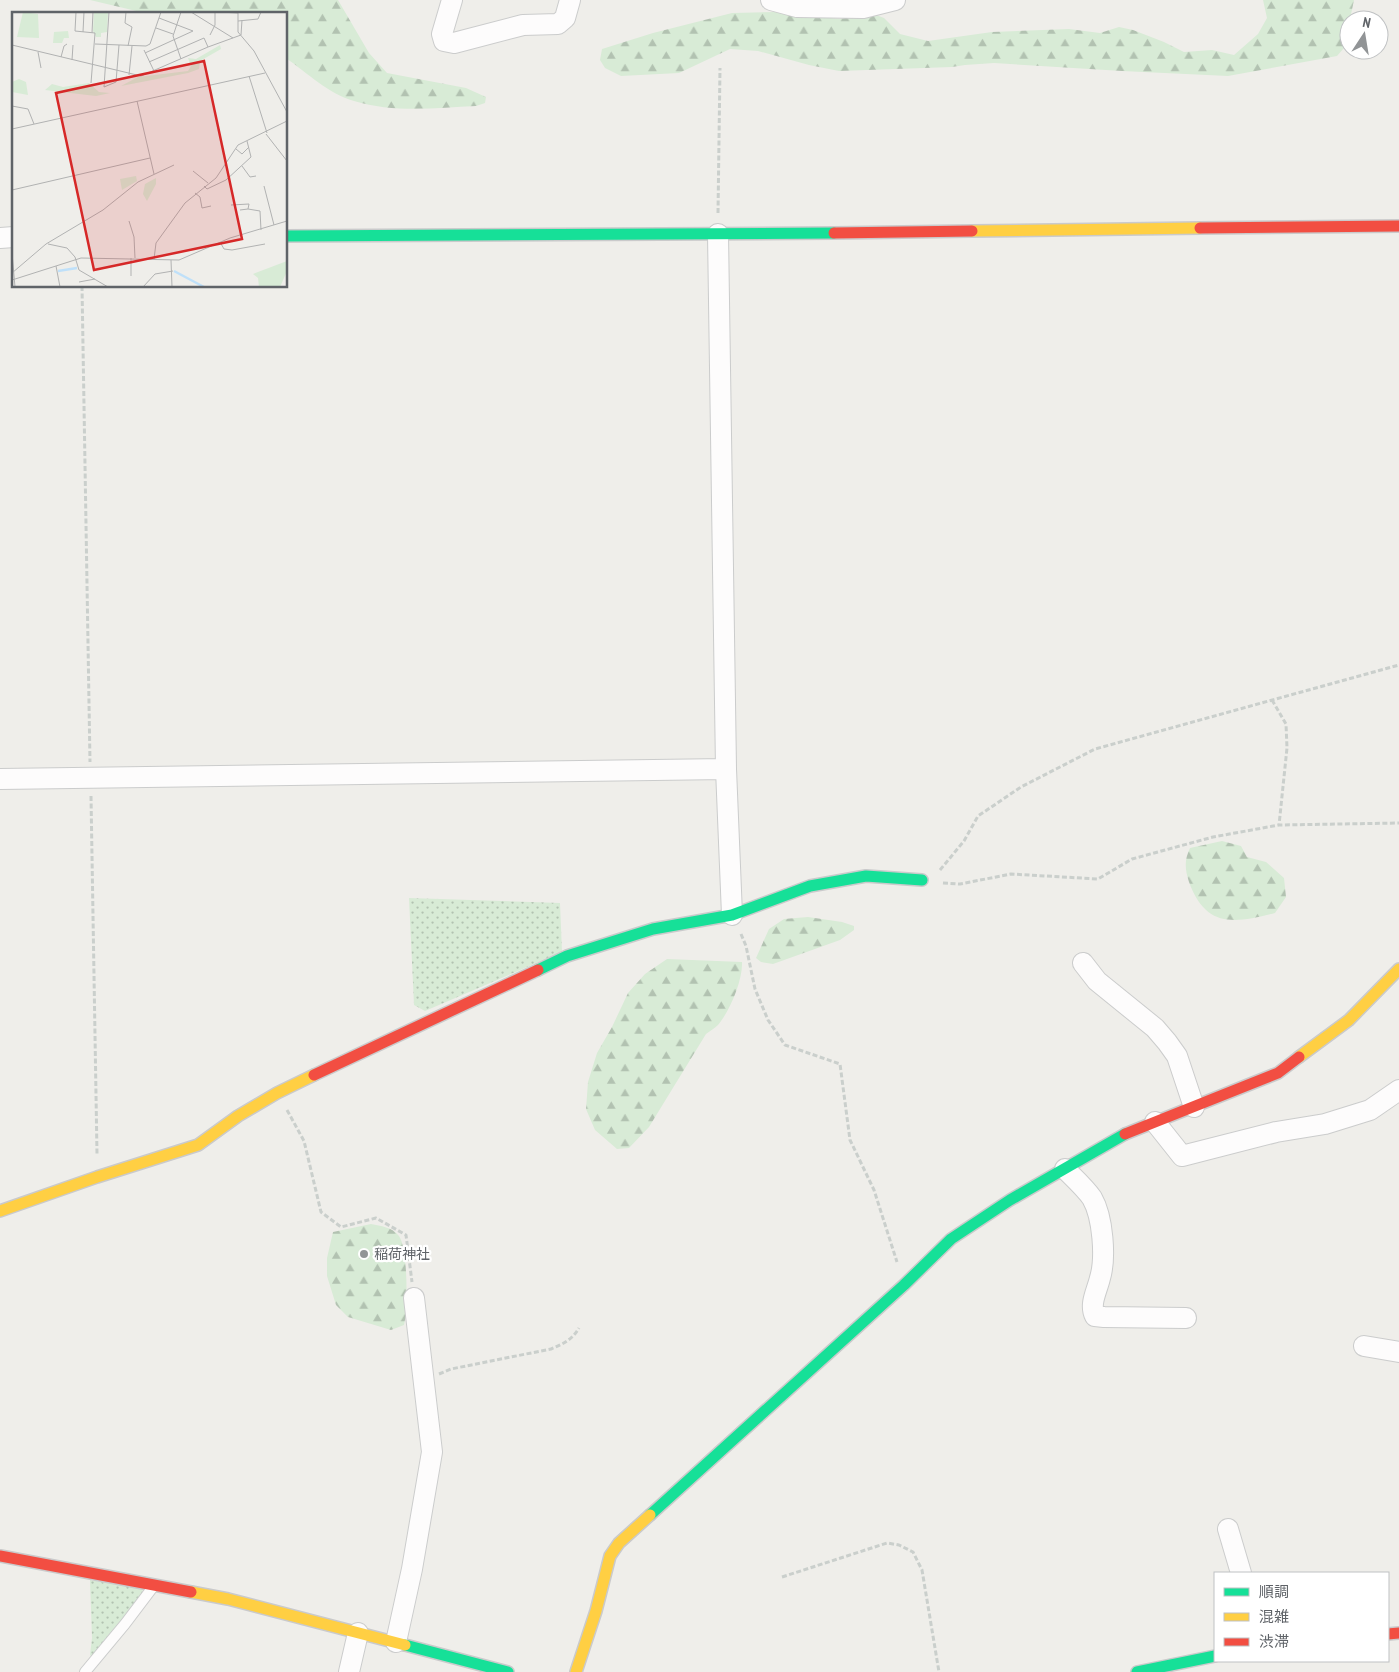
<svg xmlns="http://www.w3.org/2000/svg" width="1399" height="1672" viewBox="0 0 1399 1672" font-family="'PT Sans Narrow','Noto Sans JP',sans-serif">
	<style>
		.grass { fill: url(#grass-dots) }
		.forest { fill: url(#forest-firs) }
		.lines { fill: none; stroke-linecap: round; stroke-linejoin: round }
		.lane-casing { stroke: #cbcccc; stroke-width: 12 }
		.street-casing { stroke: #cbcccc; stroke-width: 22 }
		.fast-casing { stroke: #cacacb; stroke-width: 14 }
		.slow-casing { stroke: #cacacb; stroke-width: 14 }
		.jam-casing { stroke: #cacacb; stroke-width: 14 }
		.path { stroke: #cacfcc; stroke-width: 3; stroke-dasharray: 5 2.5; stroke-linecap: butt }
		.lane { stroke: #fdfcfc; stroke-width: 10 }
		.street { stroke: #fdfcfc; stroke-width: 20 }
		.fast { stroke: #16e098; stroke-width: 11 }
		.slow { stroke: #ffcf43; stroke-width: 11 }
		.jam { stroke: #f24e42; stroke-width: 11 }
		.poi-dot { fill: #919496; stroke: #fff; stroke-width: 2 }
		.labels { text-anchor: middle; dominant-baseline: central; stroke-width: 4.5; stroke-linejoin: round; paint-order: stroke }
		.poi-label { font-size: 14px; fill: #5f6368; stroke: #fff; text-anchor: start }
		.inset-river { fill: none; stroke: #bfe0f9; stroke-width: 2.5 }
		.inset-road { fill: none; stroke: #b1b2b2; stroke-width: 1 }
		.view { fill: #d62828; fill-opacity: 0.15; stroke: #d62828; stroke-width: 2.5 }
		.inset-edge { fill: none; stroke: #5f6368; stroke-width: 2.5 }
	</style>
	<defs>
		<pattern id="grass-dots" width="8" height="8" patternUnits="userSpaceOnUse" patternTransform="scale(1.25)"><rect width="8" height="8" fill="#d8ebd6"/><path d="M2 2h.1M6 6h.1" fill="none" stroke="#b2c2b1" stroke-width="1.8" stroke-linecap="round"/></pattern>
		<pattern id="forest-firs" width="22" height="20" patternUnits="userSpaceOnUse" patternTransform="scale(1.25)"><rect width="22" height="20" fill="#d8ebd6"/><path d="M5 1l3.5 6h-7zM16 11l3.5 6h-7z" fill="#b2c2b1"/></pattern>
	</defs>
	<rect width="100%" height="100%" fill="#efeeea"/>
	<path class="grass" d="M 409,898 L 560,903 L 562,952 L 425,1011 L 414,1005 Z
		M 90,1580 L 143,1589 L 140,1600 L 93,1658 L 90,1655 L 92,1638 Z"/>
	<path class="forest" d="M 90,0 L 338,0 L 369,53 L 387,73 L 466,88 L 486,97 L 485,103 L 476,106 C 436,108 393,113 354,101 C 329,94 307,73 286,58 L 286,14 L 149,14 Z
		M 1263,0 L 1354,0 L 1344,48 L 1337,56 L 1228,76 L 1122,71 L 994,63 L 965,65 L 952,67 L 839,71 L 809,65 L 758,51 L 730,49 L 679,73 L 621,76 L 605,68 L 600,60 L 602,49 L 653,33 L 732,13 L 776,12 L 840,19 L 871,13 L 884,18 L 900,34 L 928,41 L 992,32 L 1069,29 L 1100,33 L 1119,27 L 1133,30 L 1164,42 L 1184,52 L 1212,50 L 1234,55 L 1258,34 L 1267,18 Z
		M 1222,841 L 1241,846 L 1247,857 L 1266,862 L 1284,878 L 1286,897 L 1275,913 C 1235,923 1206,929 1189,882 C 1185,870 1184,860 1190,848 Z
		M 808,917 L 842,922 L 854,926 L 854,930 L 840,940 L 773,964 L 761,962 L 756,958 L 769,929 L 784,919 Z
		M 667,959 L 742,962 C 743,979 730,1011 718,1025 C 715,1028 710,1031 706,1034 L 649,1127 L 629,1148 L 617,1149 L 595,1130 L 586,1109 L 588,1082 L 597,1053 L 612,1027 L 628,993 L 645,974 Z
		M 371,1224 C 381,1226 392,1227 399,1236 C 408,1248 408,1310 404,1325 L 391,1330 L 348,1317 L 336,1305 L 327,1276 L 327,1258 L 333,1232 Z"/>
	<g class="lines">
		<g class="lane-casing">
			<path id="lane" d="M 85,1672 L 125,1624 L 153,1587"/>
		</g>
		<g class="street-casing">
			<path id="street" d="M 452,0 L 442,34 L 444,41 L 454,43 L 523,25 L 558,24 L 565,18 L 570,0
				M 771,0 L 797,7 L 863,8 L 895,0
				M 718,234 L 726,769 L 732,915
				M 0,238 L 14,237
				M 0,779 L 726,769
				M 1083,963 L 1097,981 L 1155,1028 L 1167,1042 L 1177,1056 L 1194,1107
				M 1155,1122 L 1182,1156 L 1276,1132 L 1325,1124 L 1370,1110 L 1399,1090
				M 1065,1169 C 1074,1178 1085,1188 1092,1198 C 1103,1217 1106,1258 1100,1278 C 1097,1291 1089,1304 1095,1316 L 1104,1317 L 1186,1318
				M 1364,1346 L 1399,1352
				M 1228,1529 L 1241,1573
				M 396,1642 L 412,1569 L 432,1452 L 414,1298
				M 349,1672 L 358,1633"/>
		</g>
		<g class="fast-casing">
			<path id="fast" d="M 286,236 L 834,233
				M 538,970 L 567,956 L 653,929 L 732,915 L 810,886 L 866,876 L 922,880
				M 650,1515 L 904,1285 L 951,1239 L 1010,1200 L 1125,1134
				M 405,1645 L 508,1672
				M 1137,1672 L 1215,1656"/>
		</g>
		<g class="slow-casing">
			<path id="slow" d="M 972,231 L 1200,228
				M 1299,1057 L 1349,1020 L 1399,969
				M 0,1211 L 97,1177 L 198,1145 L 238,1116 L 277,1093 L 314,1075
				M 191,1592 L 228,1599 L 405,1645
				M 576,1672 L 596,1611 L 610,1556 L 619,1543 L 650,1515"/>
		</g>
		<g class="jam-casing">
			<path id="jam" d="M 1200,228 L 1399,226
				M 834,233 L 972,231
				M 314,1075 L 538,970
				M 1125,1134 L 1278,1073 L 1299,1057
				M 0,1556 L 191,1592
				M 1388,1634 L 1399,1633"/>
		</g>
		<path class="path" d="M 718,213 L 720,68
			M 82,286 L 90,762
			M 1272,700 L 1286,724 L 1287,748 L 1279,825
			M 91,796 L 97,1154
			M 940,870 L 964,841 L 978,816 L 1021,787 L 1095,749 L 1399,665
			M 943,883 L 960,884 L 1011,874 L 1098,879 L 1132,859 L 1213,837 L 1279,825 L 1399,823
			M 741,934 L 746,946 L 755,989 L 768,1020 L 785,1045 L 840,1064 L 850,1140 L 874,1190 L 897,1262
			M 287,1110 L 304,1141 L 321,1212 L 341,1227 L 376,1218 L 406,1235 L 412,1282
			M 439,1374 L 451,1369 L 551,1349 C 563,1344 572,1340 579,1328
			M 782,1577 L 887,1543 L 899,1545 L 913,1552 L 922,1570 L 939,1672"/>
		<use href="#lane" class="lane"/>
		<use href="#street" class="street"/>
		<use href="#fast" class="fast"/>
		<use href="#slow" class="slow"/>
		<use href="#jam" class="jam"/>
	</g>
	<circle class="poi-dot" cx="364" cy="1254" r="5"/>
	<g class="labels">
		<g class="poi-label">
			<text x="374" y="1254">稲荷神社</text>
		</g>
	</g>
	<g transform="translate(12 12)">
		<rect width="275" height="275" fill="#efeeea"/>
		<path d="M 11,0 L 26,2 L 27,26 L 5,25 ZM 82,0 L 96,0 L 95,20 L 89,21 L 89,25 L 84,25 L 81,19 ZM 124,164 L 125,169 L 110,178 L 108,167 Z" fill="#d8ebd6"/>
		<path d="M 56,19 L 57,26 L 52,26 L 50,31 L 41,31 L 42,20 ZM 208,33 L 209,37 L 188,49 L 187,57 L 176,61 L 109,74 L 126,65 L 176,59 L 179,54 L 176,46 L 184,47 ZM 7,67 L 14,70 L 16,83 L 0,80 L 0,70 ZM 77,71 L 87,80 L 98,81 L 84,84 L 33,78 L 40,72 L 51,75 ZM 144,166 L 144,172 L 135,189 L 131,182 L 133,172 ZM 275,249 L 275,259 L 268,275 L 247,275 L 246,266 L 241,262 Z" fill="#d8ebd6"/>
		<path class="inset-river" d="M 46,259 L 65,256M 162,259 L 192,275"/>
		<path class="inset-road" d="M 64,0 L 63,19 L 83,21 L 79,71M 97,0 L 92,75 L 104,70 L 107,33M 114,0 L 113,11 L 120,15 L 116,34M 179,0 L 221,26M 208,0 L 226,1M 226,0 L 226,20 L 242,39 L 275,100M 226,9 L 246,7 L 249,0M 144,16 L 161,22M 71,20 L 72,0M 80,21 L 81,0M 198,23 L 203,13 L 203,0M 229,23 L 230,8M 83,32 L 134,34 L 138,32 L 149,0M 0,33 L 129,64 L 196,35 L 192,26 L 137,50M 196,35 L 229,23M 132,38 L 142,59M 26,40 L 29,56M 133,41 L 181,19 L 147,6M 49,45 L 52,34 L 55,32M 169,47 L 161,24 L 169,0M 60,48 L 61,33M 117,63 L 120,34M 237,64 L 255,121M 125,89 L 142,162M 0,94 L 16,97 L 22,112M 0,117 L 253,61M 254,122 L 275,149M 224,137 L 230,142 L 237,135M 230,154 L 238,165 L 244,164M 181,159 L 196,171M 192,174 L 195,177 L 214,168 L 239,145 L 235,129M 252,174 L 262,213M 0,178 L 138,146M 183,181 L 188,185 L 190,196 L 199,194M 219,193 L 237,192 L 236,197 L 228,198M 236,197 L 248,199 L 249,218M 117,209 L 122,225 L 123,246M 208,230 L 212,237 L 220,238 L 253,232M 36,232 L 55,236 L 63,245 L 67,258 L 96,275M 0,241 L 3,275M 119,246 L 119,264M 142,247 L 144,231 L 173,191 L 204,166 L 226,133 L 275,109M 159,248 L 160,275M 44,254 L 48,275M 0,261 L 34,232 L 91,198 L 126,170 L 162,153M 0,268 L 69,246 L 167,248 L 218,226 L 275,209M 67,270 L 83,267M 131,275 L 143,262 L 161,259"/>
		<path class="view" d="M 192,49 L 230,227 L 82,258 L 44,81 Z"/>
		<rect width="275" height="275" class="inset-edge"/>
	</g>
	<rect x="1214" y="1572" width="175" height="90" fill="#ffffff" stroke="#bfc1c3"/>
	<rect x="1224" y="1588" width="25" height="8" fill="#16e098" stroke="#bfc1c3"/>
	<text x="1259" y="1597" font-size="15" fill="#5f6368">順調</text>
	<rect x="1224" y="1613" width="25" height="8" fill="#ffcf43" stroke="#bfc1c3"/>
	<text x="1259" y="1622" font-size="15" fill="#5f6368">混雑</text>
	<rect x="1224" y="1638" width="25" height="8" fill="#f24e42" stroke="#bfc1c3"/>
	<text x="1259" y="1647" font-size="15" fill="#5f6368">渋滞</text>
	<g transform="translate(1364 35) rotate(12)"><circle r="24" fill="#ffffff" stroke="#bfc1c3"/>
	<path d="M0-4L9 19L0 12L-9 19Z" fill="#919496"/>
	<text y="-8" font-size="14" font-weight="bold" text-anchor="middle" fill="#5f6368">N</text>
	</g>
</svg>
